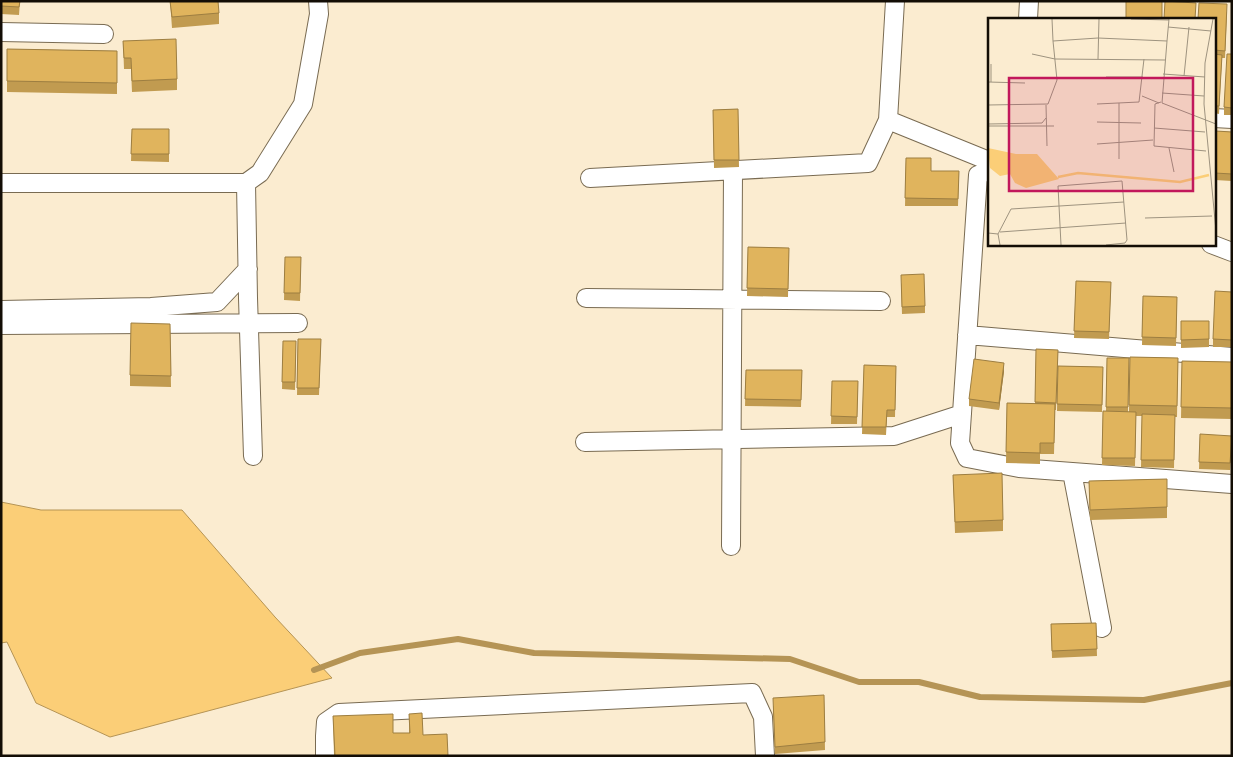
<svg xmlns="http://www.w3.org/2000/svg" width="1233" height="757" viewBox="0 0 1233 757" font-family="'Work Sans',sans-serif">
	<style>
		.water { fill: #fbce77; stroke: #b59455 }
		.lines { fill: none; stroke-linecap: round; stroke-linejoin: round }
		.stream { stroke: #b59455; stroke-width: 6 }
		.street-casing { stroke: #796b52; stroke-width: 20 }
		.street { stroke: #fff; stroke-width: 18 }
		.wall { fill: #c19b50 }
		.shaded-wall { fill: #9d7e41 }
		.building { fill: #e0b45d; stroke: #9d7e41 }
		.inset-river { fill: none; stroke: #fbce77; stroke-width: 2.5 }
		.inset-road { fill: none; stroke: #9e937f; stroke-width: 1 }
		.view { fill: #c2185b; fill-opacity: 0.15; stroke: #c2185b; stroke-width: 2.5 }
		.inset-edge { fill: none; stroke: #130d05; stroke-width: 2.5 }
	</style>
	<rect width="100%" height="100%" fill="#fbecd0"/>
	<path class="water" d="M 1,502 L 41,510 L 182,510 L 275,617 L 332,678 L 110,737 L 36,703 L 7,642 L 1,643 Z"/>
	<g class="lines">
		<path class="stream" d="M 314,670 L 360,653 L 458,639 L 534,653 L 790,659 L 859,682 L 919,682 L 980,697 L 1144,700 L 1232,683"/>
		<g class="street-casing">
			<path id="street" d="M 1028,19 L 1029,1
				M 1,32 L 104,34
				M 1214,118 L 1232,119
				M 888,120 L 989,161
				M 989,171 L 978,175 L 960,443 L 967,458 L 1019,468 L 1232,484
				M 590,178 L 868,163 L 888,120 L 895,1
				M 1,183 L 246,183 L 260,173 L 303,104 L 319,14 L 318,1
				M 246,183 L 248,298 L 253,456
				M 1211,244 L 1232,252
				M 586,298 L 881,301
				M 1,310 L 151,307 L 217,302 L 248,269
				M 1,325 L 298,323
				M 967,335 L 1232,357
				M 585,442 L 894,436 L 962,414
				M 1072,472 L 1102,628
				M 731,546 L 733,171
				M 325,756 L 325,736 L 326,722 L 339,713 L 752,693 L 763,717 L 765,756"/>
		</g>
		<use href="#street" class="street"/>
	</g>
	<path class="wall" d="M 1,1 L 20,1 L 19,15 L 1,14 Z
		M 170,1 L 219,13 L 219,24 L 172,28 Z
		M 1227,12 L 1225,58 L 1222,58 L 1219,114 L 1214,113 L 1214,19 Z
		M 123,41 L 177,79 L 177,90 L 132,92 L 131,69 L 124,69 Z
		M 7,49 L 117,51 L 117,94 L 7,92 Z
		M 1232,54 L 1232,115 L 1224,115 L 1224,107 Z
		M 738,109 L 739,167 L 714,168 L 713,110 Z
		M 132,129 L 169,129 L 169,162 L 131,161 Z
		M 1216,131 L 1232,132 L 1232,181 L 1215,180 Z
		M 906,158 L 931,171 L 959,171 L 958,206 L 905,206 Z
		M 748,247 L 789,248 L 788,297 L 747,296 Z
		M 285,257 L 301,257 L 300,301 L 284,300 Z
		M 1076,281 L 1111,282 L 1109,339 L 1074,338 Z
		M 901,283 L 925,306 L 925,313 L 902,314 Z
		M 1232,292 L 1232,347 L 1213,347 L 1213,339 Z
		M 1143,296 L 1177,297 L 1176,346 L 1142,345 Z
		M 1181,321 L 1209,321 L 1209,347 L 1181,348 Z
		M 170,324 L 171,387 L 130,386 L 130,375 Z
		M 298,339 L 321,339 L 319,395 L 297,395 Z
		M 283,341 L 296,341 L 295,390 L 282,389 Z
		M 1036,349 L 1058,350 L 1056,410 L 1055,410 L 1054,454 L 1040,454 L 1040,464 L 1006,463 L 1007,403 L 1035,404 Z
		M 1130,357 L 1178,358 L 1177,417 L 1175,417 L 1174,468 L 1141,467 L 1142,416 L 1136,416 L 1135,466 L 1102,465 L 1103,411 L 1106,411 L 1107,358 L 1129,358 L 1128,412 L 1129,412 Z
		M 1182,361 L 1232,362 L 1232,419 L 1181,418 Z
		M 864,365 L 896,366 L 895,417 L 887,417 L 886,435 L 862,434 Z
		M 1058,366 L 1103,367 L 1102,412 L 1057,411 Z
		M 746,370 L 802,370 L 801,407 L 745,406 Z
		M 1004,371 L 999,410 L 969,406 L 969,399 Z
		M 832,381 L 858,381 L 857,424 L 831,424 Z
		M 1200,434 L 1232,443 L 1230,470 L 1199,469 Z
		M 953,475 L 1003,520 L 1003,531 L 955,533 Z
		M 1167,479 L 1167,518 L 1090,520 L 1089,481 Z
		M 1096,623 L 1097,656 L 1052,658 L 1051,624 Z
		M 824,695 L 825,750 L 775,754 L 773,706 Z
		M 409,714 L 423,735 L 448,756 L 334,756 L 333,716 L 393,733 L 409,733 Z"/>
	<path class="shaded-wall" d="M 1004,363 L 1004,371 L 999,410 L 999,403 Z"/>
	<path class="building" d="M 1,1 L 20,1 L 19,7 L 1,6 Z
		M 170,1 L 218,1 L 219,13 L 172,17 Z
		M 1126,1 L 1162,1 L 1162,19 L 1126,19 Z
		M 1165,1 L 1196,3 L 1195,19 L 1164,19 Z
		M 1199,3 L 1227,4 L 1225,51 L 1214,50 L 1214,19 L 1198,19 Z
		M 176,39 L 177,79 L 132,81 L 131,58 L 124,58 L 123,41 Z
		M 7,49 L 117,51 L 117,83 L 7,81 Z
		M 1214,54 L 1222,55 L 1219,106 L 1214,106 Z
		M 1227,54 L 1232,54 L 1232,108 L 1224,107 Z
		M 738,109 L 739,160 L 714,160 L 713,110 Z
		M 132,129 L 169,129 L 169,154 L 131,154 Z
		M 1216,131 L 1232,132 L 1232,174 L 1215,173 Z
		M 906,158 L 931,158 L 931,171 L 959,171 L 958,199 L 905,198 Z
		M 748,247 L 789,248 L 788,289 L 747,288 Z
		M 285,257 L 301,257 L 300,293 L 284,293 Z
		M 924,274 L 925,306 L 902,307 L 901,275 Z
		M 1076,281 L 1111,282 L 1109,332 L 1074,331 Z
		M 1215,291 L 1232,292 L 1232,340 L 1213,339 Z
		M 1143,296 L 1177,297 L 1176,338 L 1142,337 Z
		M 1181,321 L 1209,321 L 1209,339 L 1181,340 Z
		M 131,323 L 170,324 L 171,376 L 130,375 Z
		M 298,339 L 321,339 L 319,388 L 297,388 Z
		M 283,341 L 296,341 L 295,382 L 282,382 Z
		M 1036,349 L 1058,350 L 1056,403 L 1035,402 Z
		M 1130,357 L 1178,358 L 1177,406 L 1129,405 Z
		M 1107,358 L 1129,358 L 1128,407 L 1106,407 Z
		M 974,359 L 1004,363 L 999,403 L 969,399 Z
		M 1182,361 L 1232,362 L 1232,408 L 1181,407 Z
		M 864,365 L 896,366 L 895,410 L 887,410 L 886,427 L 862,427 Z
		M 1058,366 L 1103,367 L 1102,405 L 1057,404 Z
		M 746,370 L 802,370 L 801,400 L 745,399 Z
		M 832,381 L 858,381 L 857,417 L 831,416 Z
		M 1007,403 L 1055,404 L 1054,443 L 1040,443 L 1040,453 L 1006,452 Z
		M 1103,411 L 1136,412 L 1135,458 L 1102,458 Z
		M 1142,414 L 1175,415 L 1174,460 L 1141,460 Z
		M 1200,434 L 1232,436 L 1230,463 L 1199,462 Z
		M 1002,473 L 1003,520 L 955,522 L 953,475 Z
		M 1167,479 L 1167,507 L 1090,510 L 1089,481 Z
		M 1096,623 L 1097,649 L 1052,651 L 1051,624 Z
		M 824,695 L 825,742 L 775,747 L 773,698 Z
		M 422,713 L 423,735 L 447,734 L 448,756 L 335,756 L 333,716 L 393,714 L 393,733 L 410,733 L 409,714 Z"/>
	<g transform="translate(988 18)">
		<rect width="228" height="228" fill="#fbecd0"/>
		<path d="M 0,130 L 28,136 L 49,136 L 71,161 L 38,170 L 27,165 L 22,156 L 12,158 L 2,150 Z" fill="#fbce77"/>
		<path class="inset-river" d="M 70,159 L 90,155 L 192,164 L 221,157"/>
		<path class="inset-road" d="M 64,1 L 65,23 L 110,20 L 179,23 L 181,1M 143,1 L 181,2M 225,1 L 217,45 L 216,86 L 228,213M 180,9 L 223,13M 179,23 L 174,85 L 228,106M 44,36 L 67,41 L 177,42M 110,41 L 111,1M 3,46 L 3,64M 175,56 L 217,59M 196,58 L 201,9M 118,59 L 155,59M 0,64 L 37,65M 174,75 L 216,78M 154,78 L 171,85M 173,84 L 167,86 L 166,128 L 218,133M 109,86 L 151,84 L 156,41M 0,87 L 60,86 L 69,62 L 65,23M 58,87 L 59,128M 109,104 L 153,105M 0,106 L 54,105 L 58,100M 0,108 L 66,108M 166,110 L 217,114M 109,126 L 165,122M 181,130 L 186,154M 131,141 L 131,85M 157,200 L 224,198M 12,214 L 138,205M 0,215 L 10,216 L 12,227M 10,216 L 23,191 L 136,184M 73,227 L 70,168 L 134,163 L 139,222 L 137,225 L 118,227"/>
		<path class="view" d="M 21,60 L 205,60 L 205,173 L 21,173 Z"/>
		<rect width="228" height="228" class="inset-edge"/>
	</g>
	<rect width="1233" height="757" fill="none" stroke="#130d05" stroke-width="5"/>
</svg>
